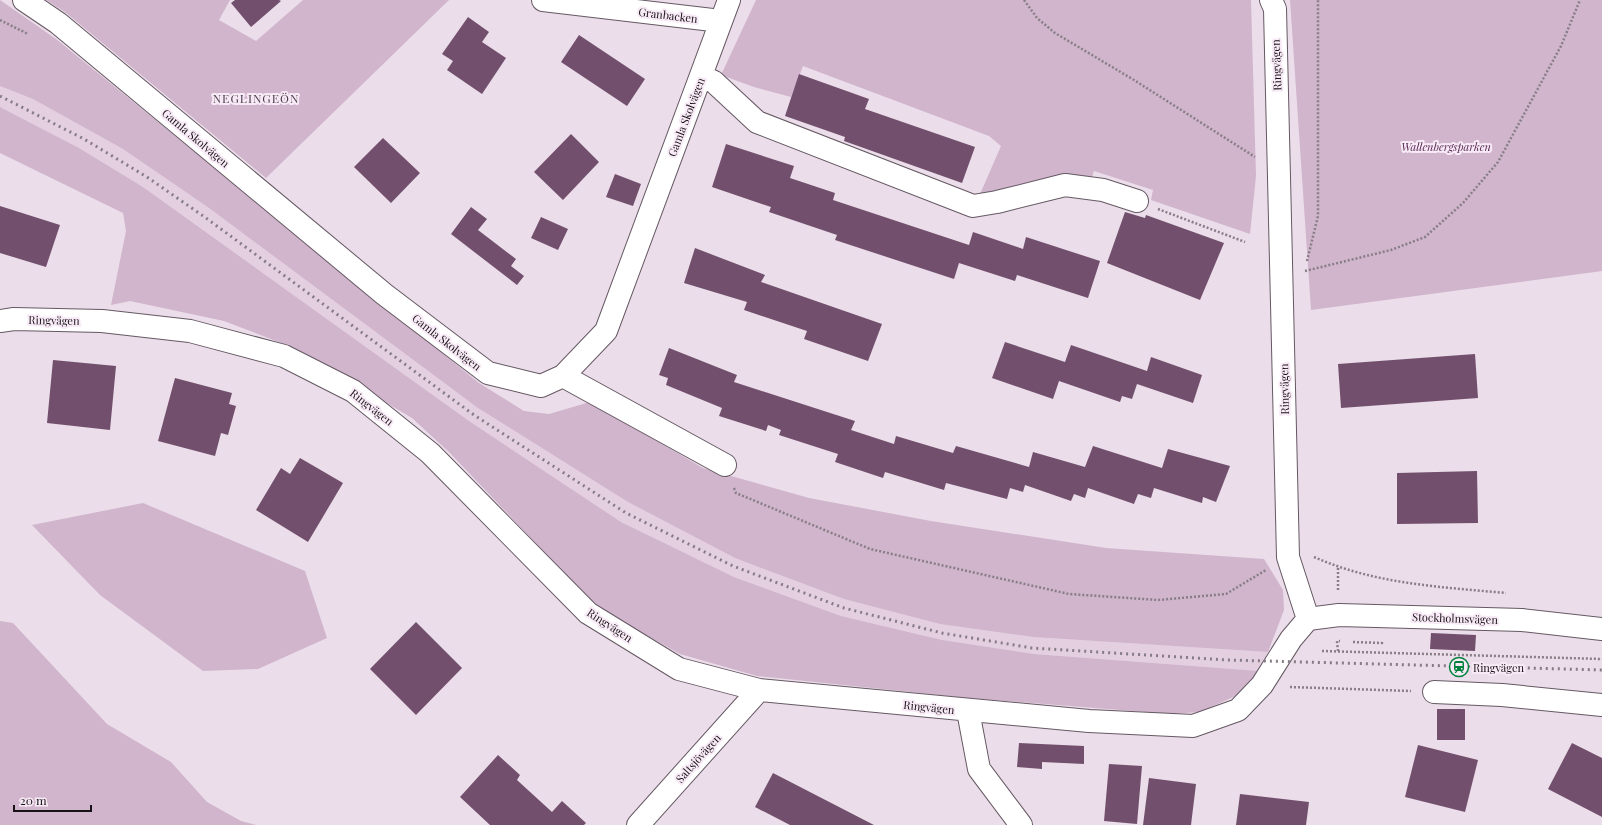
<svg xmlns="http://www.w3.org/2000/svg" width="1602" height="825" viewBox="0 0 1602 825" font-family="'Playfair Display',serif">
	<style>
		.built { fill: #e4cfe0 }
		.green { fill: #d0b5cc }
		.building { fill: #72506d }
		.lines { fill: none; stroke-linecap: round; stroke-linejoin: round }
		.minor-casing { stroke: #655963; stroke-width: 24 }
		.major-casing { stroke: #655963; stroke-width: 24 }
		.path { stroke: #887e86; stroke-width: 2.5; stroke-dasharray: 2 2; stroke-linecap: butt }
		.minor { stroke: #fff; stroke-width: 22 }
		.major { stroke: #fff; stroke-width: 22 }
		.rail { stroke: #867c85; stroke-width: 3; stroke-dasharray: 2 4; stroke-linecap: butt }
		.labels { text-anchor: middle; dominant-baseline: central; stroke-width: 4; stroke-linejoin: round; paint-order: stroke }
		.street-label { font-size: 11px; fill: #171216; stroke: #f8eaf6 }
		.park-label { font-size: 11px; font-style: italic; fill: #5b2b56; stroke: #f8eaf6 }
		.poi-label { font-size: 11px; fill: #171216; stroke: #f8eaf6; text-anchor: start }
		.neighbourhood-label { font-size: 12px; letter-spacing: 1px; fill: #483d47; stroke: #f8eaf6 }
	</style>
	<rect width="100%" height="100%" fill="#ebdde9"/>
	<path class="built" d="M 0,86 L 33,99 L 123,149 L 209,208 L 478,408 L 628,502 L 735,558 L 844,599 L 940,624 L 1033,637 L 1268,652 L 1259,671 L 1034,654 L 942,640 L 841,616 L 734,577 L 621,522 L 469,421 L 143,187 L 79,148 L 0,107 Z"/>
	<path class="green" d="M 0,0 L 56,39 L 479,383 L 524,411 L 549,414 L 590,402 L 703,468 L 809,498 L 931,521 L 1106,548 L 1264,559 L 1283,590 L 1284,610 L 1268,652 L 1033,637 L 940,624 L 844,599 L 735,558 L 628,502 L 478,408 L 209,208 L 123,149 L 33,99 L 0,86 Z
		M 46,0 L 230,0 L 219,20 L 256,41 L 303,0 L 449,0 L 266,178 L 65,12 Z
		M 756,0 L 1251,0 L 1256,176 L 1250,234 L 1151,200 L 1153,190 L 1094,171 L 1089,186 L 977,201 L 1001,146 L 989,136 L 803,66 L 791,97 L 754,87 L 721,75 Z
		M 1290,0 L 1602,0 L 1602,271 L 1311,310 Z
		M 0,107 L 79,148 L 143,187 L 469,421 L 621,522 L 734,577 L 841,616 L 942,640 L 1034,654 L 1259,671 L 1242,693 L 1200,712 L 1171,714 L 968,698 L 757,676 L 680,654 L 630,626 L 590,600 L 449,452 L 412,418 L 294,348 L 224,321 L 130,301 L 111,305 L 126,231 L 123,213 L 0,153 Z
		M 143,503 L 305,571 L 327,638 L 258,669 L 203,671 L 100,595 L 32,525 Z
		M 0,621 L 13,623 L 107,724 L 171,762 L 207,802 L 241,821 L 256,825 L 0,825 Z"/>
	<path class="building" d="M 235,0 L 279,0 L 281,1 L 251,27 L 231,3 Z
		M 468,17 L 489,32 L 482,42 L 506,58 L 482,94 L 447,70 L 453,61 L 442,54 Z
		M 579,35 L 645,79 L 627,106 L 561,62 Z
		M 799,74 L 869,99 L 865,109 L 975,147 L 962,183 L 844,141 L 845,137 L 785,116 Z
		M 571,134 L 599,162 L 563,200 L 534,172 Z
		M 383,138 L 420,173 L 391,203 L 354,167 Z
		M 726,144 L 794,166 L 790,178 L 835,193 L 833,200 L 969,245 L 973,232 L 1023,249 L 1026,237 L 1100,261 L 1088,298 L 1017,275 L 1015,281 L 959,263 L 954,279 L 835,240 L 837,235 L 769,212 L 771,207 L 712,187 Z
		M 615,174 L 641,184 L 633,206 L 606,197 Z
		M 0,206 L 60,225 L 46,267 L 0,253 Z
		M 471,207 L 487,219 L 478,230 L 516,259 L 511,266 L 524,276 L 517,285 L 451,234 Z
		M 1125,212 L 1145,218 L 1146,215 L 1224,243 L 1200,300 L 1107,263 Z
		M 541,217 L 568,229 L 558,250 L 531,238 Z
		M 695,248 L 765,275 L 761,282 L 882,324 L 868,361 L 804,339 L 807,331 L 744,310 L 747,302 L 684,283 Z
		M 1005,342 L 1065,362 L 1071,345 L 1147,371 L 1151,357 L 1202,375 L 1193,403 L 1137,384 L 1132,399 L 1122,396 L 1120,402 L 1059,381 L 1053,399 L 992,378 Z
		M 669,348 L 737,375 L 734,382 L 855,421 L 851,430 L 894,444 L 896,436 L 953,453 L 956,446 L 1029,467 L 1033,452 L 1085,467 L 1093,446 L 1162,468 L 1168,449 L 1230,466 L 1216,502 L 1203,497 L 1202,503 L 1154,488 L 1151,498 L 1138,494 L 1134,504 L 1088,488 L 1085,498 L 1074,494 L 1071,501 L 1025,485 L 1023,492 L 1010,488 L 1007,499 L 946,483 L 944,490 L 885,472 L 883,478 L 835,462 L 838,454 L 779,435 L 781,430 L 768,425 L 766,431 L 719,416 L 722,408 L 666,385 L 668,378 L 659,375 Z
		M 1475,354 L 1478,398 L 1341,408 L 1338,364 Z
		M 53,360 L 116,366 L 110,430 L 47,423 Z
		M 175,378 L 232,393 L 229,404 L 236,406 L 228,435 L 221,433 L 215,456 L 158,441 Z
		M 300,458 L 343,483 L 308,542 L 256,510 L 281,468 L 290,474 Z
		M 1477,471 L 1478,523 L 1397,524 L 1397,473 Z
		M 416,622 L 462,668 L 416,715 L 370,669 Z
		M 1431,633 L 1476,635 L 1475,651 L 1430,649 Z
		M 1437,709 L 1465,709 L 1465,740 L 1437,740 Z
		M 1019,743 L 1084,746 L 1084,764 L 1042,762 L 1042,769 L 1017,767 Z
		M 1572,743 L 1602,758 L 1602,817 L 1548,789 Z
		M 1418,745 L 1478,760 L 1465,812 L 1405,797 Z
		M 498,755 L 520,775 L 517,780 L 552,812 L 562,801 L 586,823 L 584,825 L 490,825 L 460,797 Z
		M 1109,764 L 1142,766 L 1137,824 L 1104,821 Z
		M 773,773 L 874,825 L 790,825 L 755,807 Z
		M 1149,778 L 1196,784 L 1191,825 L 1143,825 Z
		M 1240,794 L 1309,802 L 1306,825 L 1236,825 Z"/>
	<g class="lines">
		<g class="minor-casing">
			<path id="minor" d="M 24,0 L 58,23 L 384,294 L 488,373 L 541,386 L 563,376 L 606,331 L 729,0
				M 543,0 L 721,21
				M 701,76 L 714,82 L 757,122 L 973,206 L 997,202 L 1065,185 L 1103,190 L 1137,201
				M 0,321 L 14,319 L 102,321 L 190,331 L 284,356 L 353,391 L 430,453 L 588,613 L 679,669 L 759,690 L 1089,721 L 1193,726 L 1238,710 L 1262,685 L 1291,639 L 1308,619 L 1288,557 L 1275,9 L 1271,0
				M 563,376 L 725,465
				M 1434,692 L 1502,695 L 1602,705
				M 968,711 L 979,769 L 1021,825
				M 638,825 L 759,690"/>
		</g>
		<g class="major-casing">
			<path id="major" d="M 1308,619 L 1339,615 L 1522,620 L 1602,629"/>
		</g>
		<path class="path" d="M 1024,0 L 1037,18 L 1055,33 L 1134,80 L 1255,157
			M 0,20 L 28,34
			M 1158,209 L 1245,242
			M 1307,261 L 1318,216 L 1318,0
			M 1305,271 L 1391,250 L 1425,237 L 1463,203 L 1498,162 L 1561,46 L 1580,0
			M 734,488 L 736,493 L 870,549 L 1069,594 L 1158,600 L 1226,594 L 1266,570
			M 1314,557 C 1375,584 1440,587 1506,593
			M 1338,568 L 1338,591
			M 1353,642 L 1382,643 L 1382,641
			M 1322,651 L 1602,659
			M 1338,651 L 1337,641 L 1340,641
			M 1290,687 L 1411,691"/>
		<use href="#minor" class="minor"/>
		<use href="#major" class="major"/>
		<path class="rail" d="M 0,96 L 84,139 L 147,177 L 206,218 L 474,415 L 626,513 L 733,566 L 844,608 L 942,633 L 1032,648 L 1228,660 L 1602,670"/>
	</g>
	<defs>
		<g id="station-ring" transform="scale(1)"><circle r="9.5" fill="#f8eaf6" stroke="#00833e" stroke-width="1.5"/><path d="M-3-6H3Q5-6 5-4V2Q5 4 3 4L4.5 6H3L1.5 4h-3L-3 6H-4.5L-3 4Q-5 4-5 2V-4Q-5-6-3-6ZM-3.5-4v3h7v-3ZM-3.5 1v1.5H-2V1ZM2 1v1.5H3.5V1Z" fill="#00833e"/></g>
	</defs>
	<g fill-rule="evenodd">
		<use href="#station-ring" x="1459" y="667"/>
	</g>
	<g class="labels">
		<g class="street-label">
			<text transform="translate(668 15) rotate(7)">Granbacken</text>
			<text transform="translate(1276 65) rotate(-92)">Ringvägen</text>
			<text transform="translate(686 117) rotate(-69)">Gamla Skolvägen</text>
			<text transform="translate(196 138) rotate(40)">Gamla Skolvägen</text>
			<text transform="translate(54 320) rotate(1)">Ringvägen</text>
			<text transform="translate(447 342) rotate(38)">Gamla Skolvägen</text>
			<text transform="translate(1284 389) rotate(-91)">Ringvägen</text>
			<text transform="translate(372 407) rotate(38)">Ringvägen</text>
			<text transform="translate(1455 618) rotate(2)">Stockholmsvägen</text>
			<text transform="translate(610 625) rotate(33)">Ringvägen</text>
			<text transform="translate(929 707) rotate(6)">Ringvägen</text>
			<text transform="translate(698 758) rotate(-48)">Saltsjövägen</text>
		</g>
		<g class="park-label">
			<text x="1446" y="146">Wallenbergsparken</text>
		</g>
		<g class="poi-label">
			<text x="1473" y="667">Ringvägen</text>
		</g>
		<g class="neighbourhood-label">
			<text x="256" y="98">NEGLINGEÖN</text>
		</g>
	</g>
	<path d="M14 805v6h77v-6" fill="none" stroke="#171216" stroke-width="2"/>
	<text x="20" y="805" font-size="12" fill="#171216" stroke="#f8eaf6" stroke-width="3" paint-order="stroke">20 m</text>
</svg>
